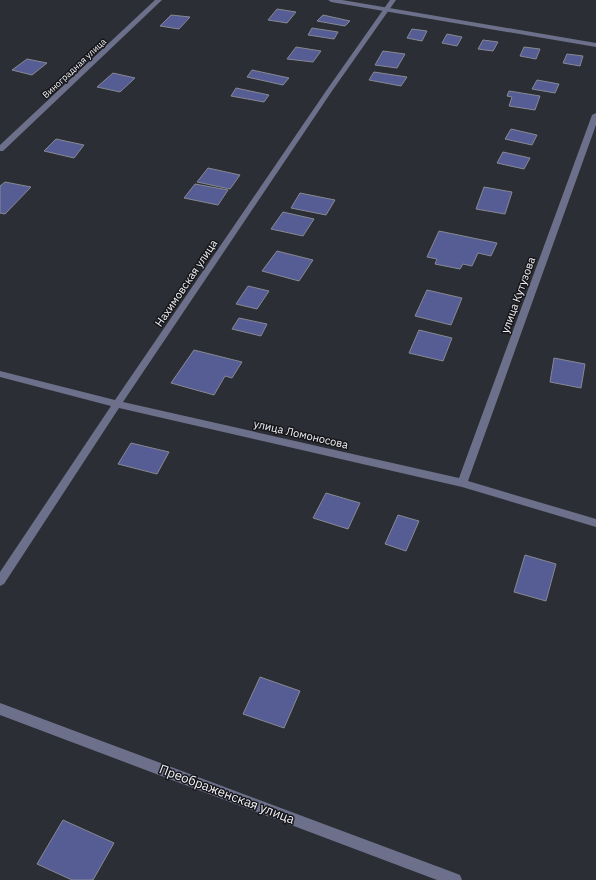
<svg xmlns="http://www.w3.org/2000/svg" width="596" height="880" viewBox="0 0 596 880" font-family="'IBM Plex Sans',sans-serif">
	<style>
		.building { fill: #565d95; stroke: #878992 }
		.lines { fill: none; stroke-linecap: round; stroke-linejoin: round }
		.lane { fill: #6c708a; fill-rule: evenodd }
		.street { fill: #6c708a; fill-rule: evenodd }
		.labels { text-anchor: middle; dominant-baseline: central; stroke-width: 3; stroke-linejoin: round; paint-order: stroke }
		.far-street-label { font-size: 9px; fill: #f1f2f7; stroke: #16161a }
		.street-label { font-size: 11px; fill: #f1f2f7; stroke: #16161a }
		.near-street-label { font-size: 13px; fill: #f1f2f7; stroke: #16161a }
	</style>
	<rect width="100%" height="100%" fill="#2c2e35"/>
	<path class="building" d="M 277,9 L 296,12 L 287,23 L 268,20 Z
		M 171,15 L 190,17 L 179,29 L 160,26 Z
		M 323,15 L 350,21 L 345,26 L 317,21 Z
		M 312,28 L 338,32 L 334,39 L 308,35 Z
		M 412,29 L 427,31 L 422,41 L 407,38 Z
		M 447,34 L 462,37 L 457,46 L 442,43 Z
		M 483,40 L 498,42 L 493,51 L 478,49 Z
		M 296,47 L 321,51 L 313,62 L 287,59 Z
		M 524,47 L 540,49 L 536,59 L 520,56 Z
		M 383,51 L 405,54 L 397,68 L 375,65 Z
		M 567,54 L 583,56 L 580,66 L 563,63 Z
		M 27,59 L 47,63 L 32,75 L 12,70 Z
		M 252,70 L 289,78 L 283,85 L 247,77 Z
		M 374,72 L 407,77 L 401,86 L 369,80 Z
		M 113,73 L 135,78 L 120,92 L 97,87 Z
		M 537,80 L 559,84 L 555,93 L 532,89 Z
		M 236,88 L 269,95 L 264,102 L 231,96 Z
		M 509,91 L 540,96 L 535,110 L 509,106 L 512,97 L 507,96 Z
		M 511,129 L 537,135 L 532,145 L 505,139 Z
		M 56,139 L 84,145 L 74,158 L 44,151 Z
		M 503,152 L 530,158 L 524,169 L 497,163 Z
		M 208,168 L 240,175 L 230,189 L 197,182 Z
		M 5,182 L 31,187 L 5,214 L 0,213 L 0,186 Z
		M 195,184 L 228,190 L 218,205 L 184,198 Z
		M 484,187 L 512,192 L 505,214 L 476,209 Z
		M 300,193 L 335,200 L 326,215 L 291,208 Z
		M 283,212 L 314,219 L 303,236 L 271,229 Z
		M 439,231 L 497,243 L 491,256 L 478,253 L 472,266 L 463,264 L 460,269 L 435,264 L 437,259 L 427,257 Z
		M 277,251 L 313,260 L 299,281 L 262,271 Z
		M 248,286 L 269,291 L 257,309 L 236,304 Z
		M 427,290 L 462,298 L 451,325 L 415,316 Z
		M 239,318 L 267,324 L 261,336 L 232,329 Z
		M 419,330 L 452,338 L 443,361 L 409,353 Z
		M 194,350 L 242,362 L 232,378 L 225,376 L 214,395 L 171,383 Z
		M 554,358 L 585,364 L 581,388 L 550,382 Z
		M 131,443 L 169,452 L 157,474 L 118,464 Z
		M 326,493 L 360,503 L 348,529 L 313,518 Z
		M 398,515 L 419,521 L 406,551 L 385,544 Z
		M 525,555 L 556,564 L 546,601 L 514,592 Z
		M 260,677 L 300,691 L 284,728 L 243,714 Z
		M 63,820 L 114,843 L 93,880 L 72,880 L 37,864 Z"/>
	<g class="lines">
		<path class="lane" d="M 328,0 L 342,0 L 596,43 L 596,47 L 331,2 Z"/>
		<path class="street" d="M 155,0 L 162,0 L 3,151 L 0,151 L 0,145 Z
			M 390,0 L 396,0 L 332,91 L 123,402 L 459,478 L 592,115 L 596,113 L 596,125 L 468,481 L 596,519 L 596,527 L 462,487 L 119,408 L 4,584 L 0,586 L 0,572 L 111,406 L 0,377 L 0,371 L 115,400 L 326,91 Z
			M 0,703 L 455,873 L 460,875 L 462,880 L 437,880 L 0,715 Z"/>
	</g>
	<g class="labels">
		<g class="far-street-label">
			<text transform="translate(74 68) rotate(-43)">Виноградная улица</text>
		</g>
		<g class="street-label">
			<text transform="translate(186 283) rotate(-56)">Нахимовская улица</text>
			<text transform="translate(518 295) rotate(-70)">улица Кутузова</text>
			<text transform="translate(301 434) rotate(13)">улица Ломоносова</text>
		</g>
		<g class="near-street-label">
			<text transform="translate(227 794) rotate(21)">Преображенская улица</text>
		</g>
	</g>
</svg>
